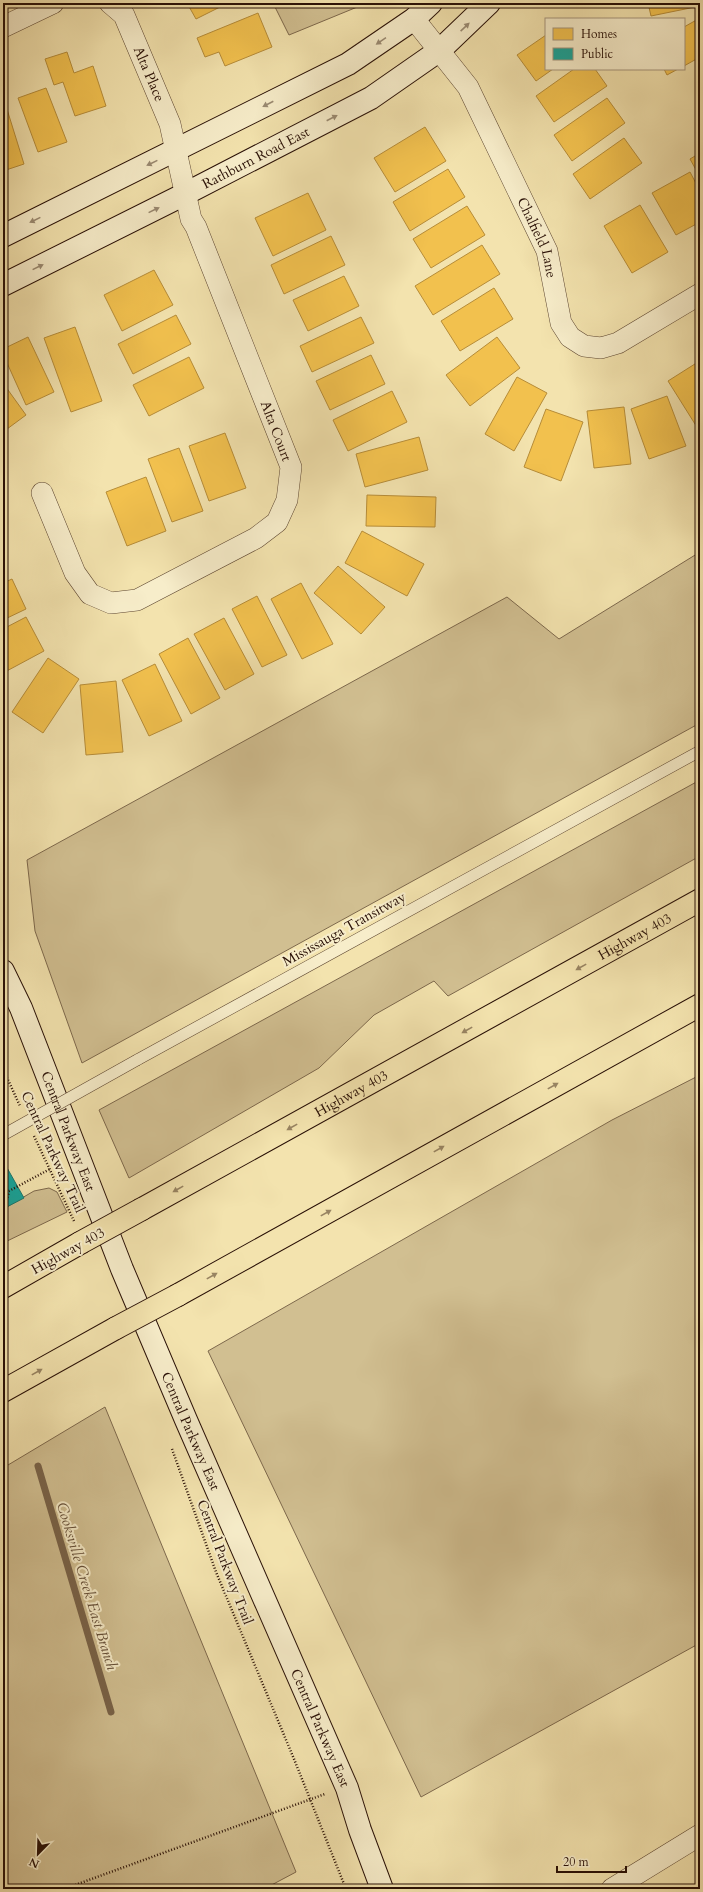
<svg xmlns="http://www.w3.org/2000/svg" width="703" height="1892" viewBox="0 0 703 1892" font-family="Cardo,serif">
	<style>
		.green { fill: #d1bf91; stroke: #7d684c }
		.homes { fill: #f2c14e; stroke: #b68c38 }
		.public { fill: #17a398; stroke: #1c776c }
		.lines { fill: none; stroke-linecap: round; stroke-linejoin: round }
		.stream { stroke: #796349; stroke-width: 7 }
		.lane-casing { stroke: #5c4530; stroke-width: 12 }
		.street-casing { stroke: #5c4530; stroke-width: 22 }
		.secondary-casing { stroke: #291006; stroke-width: 24 }
		.highway-casing { stroke: #291006; stroke-width: 24 }
		.path { stroke: #291006; stroke-width: 2.5; stroke-dasharray: 1 2; stroke-linecap: butt }
		.lane { stroke: #f7edca; stroke-width: 11 }
		.street { stroke: #f7edca; stroke-width: 21 }
		.secondary { stroke: #f7edca; stroke-width: 22 }
		.highway { stroke: #f3e3ae; stroke-width: 22 }
		.lane-bridge-casing { stroke: #5c4530; stroke-width: 12; stroke-linecap: butt }
		.highway-bridge-casing { stroke: #291006; stroke-width: 24; stroke-linecap: butt }
		.lane-bridge { stroke: #f7edca; stroke-width: 11 }
		.highway-bridge { stroke: #f3e3ae; stroke-width: 22 }
		.oneway { fill: #9a8a72 }
		.oneway2 { fill: #988462 }
		.labels { text-anchor: middle; dominant-baseline: central; stroke-width: 4; stroke-linejoin: round; paint-order: stroke }
		.street-label { font-size: 14px; fill: #291006; stroke: #f7edca }
		.water-label { font-size: 15px; font-style: italic; fill: #654f38; stroke: #f7edca }
	</style>
	<rect width="100%" height="100%" fill="#f3e3ae"/>
	<filter id="stains"><feTurbulence type="fractalNoise" baseFrequency=".005" numOctaves="4"/><feColorMatrix values="0 0 0 0 .2 0 0 0 0 .09 0 0 0 0 .02 0 0 0 .5 -.17"/></filter>
	<radialGradient id="worn" r=".72"><stop offset=".6" stop-color="#630" stop-opacity="0"/><stop offset="1" stop-color="#630" stop-opacity=".3"/></radialGradient>
	<path class="green" d="M 273,3 L 367,3 L 289,35 Z
		M 700,552 L 700,723 L 82,1063 L 35,931 L 27,860 L 507,597 L 559,639 Z
		M 700,780 L 700,856 L 448,996 L 434,981 L 374,1015 L 319,1068 L 129,1178 L 99,1110 Z
		M 700,1075 L 700,1643 L 421,1797 L 208,1351 L 612,1120 Z
		M 49,1188 L 57,1192 L 67,1212 L 3,1243 L 3,1209 L 34,1191 Z
		M 105,1407 L 296,1872 L 264,1889 L 3,1889 L 3,1468 Z"/>
	<path class="homes" d="M 187,3 L 228,3 L 196,19 Z
		M 648,3 L 700,3 L 700,6 L 651,16 Z
		M 258,13 L 272,47 L 225,66 L 219,52 L 205,57 L 197,38 Z
		M 700,18 L 700,57 L 684,66 L 684,27 Z
		M 546,35 L 546,69 L 553,69 L 536,81 L 517,55 Z
		M 67,52 L 74,73 L 93,66 L 106,106 L 75,116 L 63,82 L 54,85 L 45,59 Z
		M 574,69 L 595,69 L 607,86 L 554,122 L 536,96 Z
		M 664,69 L 678,69 L 667,75 Z
		M 46,88 L 67,142 L 38,152 L 18,98 Z
		M 607,98 L 625,123 L 572,161 L 554,135 Z
		M 6,106 L 24,164 L 3,171 L 3,107 Z
		M 425,127 L 446,161 L 395,192 L 374,158 Z
		M 624,138 L 642,163 L 590,199 L 573,174 Z
		M 700,153 L 700,177 L 690,159 Z
		M 448,169 L 465,197 L 410,231 L 393,202 Z
		M 690,172 L 700,191 L 700,222 L 676,235 L 652,193 Z
		M 308,193 L 326,230 L 273,256 L 255,218 Z
		M 640,205 L 668,252 L 632,273 L 604,226 Z
		M 467,206 L 485,235 L 431,268 L 413,239 Z
		M 331,236 L 345,265 L 284,294 L 271,265 Z
		M 482,245 L 500,274 L 433,315 L 415,286 Z
		M 154,270 L 173,305 L 122,331 L 104,295 Z
		M 344,276 L 359,306 L 308,331 L 293,300 Z
		M 494,288 L 513,319 L 460,351 L 441,321 Z
		M 176,315 L 191,344 L 133,374 L 118,344 Z
		M 361,317 L 374,343 L 312,372 L 300,346 Z
		M 75,327 L 102,401 L 71,412 L 44,338 Z
		M 28,337 L 54,392 L 26,405 L 3,354 L 3,349 Z
		M 497,337 L 520,368 L 470,406 L 446,375 Z
		M 371,355 L 385,384 L 330,410 L 316,381 Z
		M 189,357 L 204,388 L 149,416 L 133,385 Z
		M 698,362 L 700,365 L 700,432 L 668,381 Z
		M 517,377 L 547,393 L 514,451 L 485,434 Z
		M 3,383 L 26,415 L 3,432 Z
		M 392,391 L 407,422 L 348,451 L 333,420 Z
		M 667,396 L 686,446 L 649,459 L 631,409 Z
		M 624,407 L 631,464 L 594,468 L 587,411 Z
		M 546,409 L 583,422 L 561,481 L 524,467 Z
		M 225,433 L 246,488 L 209,501 L 189,446 Z
		M 419,437 L 428,470 L 365,487 L 356,454 Z
		M 179,448 L 203,511 L 172,522 L 148,459 Z
		M 146,477 L 166,531 L 127,546 L 106,492 Z
		M 367,495 L 436,497 L 435,527 L 366,526 Z
		M 362,531 L 424,564 L 407,596 L 345,563 Z
		M 338,566 L 385,607 L 361,634 L 314,593 Z
		M 12,579 L 26,609 L 3,620 L 3,583 Z
		M 301,583 L 333,644 L 302,659 L 271,599 Z
		M 257,596 L 287,655 L 262,667 L 232,609 Z
		M 26,617 L 44,651 L 3,673 L 3,629 Z
		M 224,618 L 254,674 L 225,690 L 194,634 Z
		M 188,638 L 220,698 L 191,714 L 159,654 Z
		M 48,658 L 79,679 L 43,733 L 12,712 Z
		M 155,664 L 182,721 L 149,736 L 122,680 Z
		M 116,681 L 123,752 L 86,755 L 80,685 Z"/>
	<path class="public" d="M 6,1166 L 24,1198 L 3,1209 L 3,1168 Z"/>
	<g class="lines">
		<path class="stream" d="M 38,1466 L 111,1712"/>
		<g class="lane-casing">
			<path id="lane" d="M 137,1060 L 700,751"/>
		</g>
		<g class="street-casing">
			<g id="street">
				<path id="s1" d="M 414,19 L 468,87 L 547,251 L 561,323 L 570,337 L 584,346 L 601,348 L 618,343 L 700,294"/>
				<path d="M 3,27 L 53,3"/>
				<path d="M 42,493 L 75,573 L 90,594 L 111,603 L 137,600 L 256,538 L 277,522 L 287,500 L 291,467 L 196,227 L 191,219 L 170,124 L 124,15 L 110,3"/>
				<path d="M 612,1889 L 700,1835"/>
			</g>
		</g>
		<g class="secondary-casing">
			<g id="secondary">
				<path d="M 3,236 L 348,64 L 414,19 L 431,3"/>
				<path id="s2" d="M 3,285 L 185,194 L 371,98 L 440,50 L 489,3"/>
				<path id="s3" d="M 3,971 L 21,1008 L 122,1269 L 186,1420 L 347,1788 L 360,1830 L 382,1889"/>
			</g>
		</g>
		<g class="highway-casing">
			<g id="highway">
				<path id="s4" d="M 142,1209 L 700,900"/>
				<path d="M 3,1287 L 80,1243"/>
				<path d="M 178,1295 L 700,1005"/>
				<path d="M 3,1391 L 116,1328"/>
			</g>
		</g>
		<path class="path" d="M 3,1069 L 20,1106
			M 3,1082 L 8,1079
			M 34,1136 L 74,1221
			M 3,1193 L 9,1191 L 50,1169
			M 3,1201 L 7,1199 L 9,1192
			M 172,1449 L 216,1572 L 294,1759 L 346,1889
			M 64,1889 L 325,1794"/>
		<use href="#lane" class="lane"/>
		<use href="#street" class="street"/>
		<use href="#secondary" class="secondary"/>
		<use href="#highway" class="highway"/>
		<g class="lane-bridge-casing">
			<path id="lane-bridge" d="M 3,1135 L 137,1060"/>
		</g>
		<g class="highway-bridge-casing">
			<path id="highway-bridge" d="M 80,1243 L 142,1209
				M 116,1328 L 178,1295"/>
		</g>
		<use href="#lane-bridge" class="lane-bridge"/>
		<use href="#highway-bridge" class="highway-bridge"/>
	</g>
	<defs><path id="oneway-solid" d="M-6-.8H1V-3.2L6.5 0L1 3.2V.8H-6Z"/></defs>
	<g class="oneway">
		<use href="#oneway-solid" transform="translate(465 27) rotate(-43)"/>
		<use href="#oneway-solid" transform="translate(381 41) rotate(146)"/>
		<use href="#oneway-solid" transform="translate(268 104) rotate(153)"/>
		<use href="#oneway-solid" transform="translate(332 118) rotate(-27)"/>
		<use href="#oneway-solid" transform="translate(152 163) rotate(154)"/>
		<use href="#oneway-solid" transform="translate(154 210) rotate(-26)"/>
		<use href="#oneway-solid" transform="translate(35 220) rotate(154)"/>
		<use href="#oneway-solid" transform="translate(38 267) rotate(-26)"/>
	</g>
	<g class="oneway2">
		<use href="#oneway-solid" transform="translate(581 967) rotate(151)"/>
		<use href="#oneway-solid" transform="translate(467 1030) rotate(151)"/>
		<use href="#oneway-solid" transform="translate(553 1086) rotate(-29)"/>
		<use href="#oneway-solid" transform="translate(292 1127) rotate(151)"/>
		<use href="#oneway-solid" transform="translate(439 1149) rotate(-29)"/>
		<use href="#oneway-solid" transform="translate(178 1189) rotate(151)"/>
		<use href="#oneway-solid" transform="translate(326 1213) rotate(-29)"/>
		<use href="#oneway-solid" transform="translate(212 1276) rotate(-29)"/>
		<use href="#oneway-solid" transform="translate(37 1372) rotate(-29)"/>
	</g>
	<g class="labels">
		<g class="street-label">
			<text transform="translate(149 74) rotate(67)">Alta Place</text>
			<text stroke="none"><textPath href="#s2" startOffset="283">Rathburn Road East</textPath></text>
			<text stroke="none"><textPath href="#s1" startOffset="253">Chalfield Lane</textPath></text>
			<text transform="translate(276 431) rotate(69)">Alta Court</text>
			<text transform="translate(344 929) rotate(-29)">Mississauga Transitway</text>
			<text stroke="none"><textPath href="#s4" startOffset="563">Highway 403</textPath></text>
			<text stroke="none"><textPath href="#s4" startOffset="239">Highway 403</textPath></text>
			<text stroke="none"><textPath href="#s3" startOffset="173">Central Parkway East</textPath></text>
			<text transform="translate(53 1152) rotate(65)">Central Parkway Trail</text>
			<text transform="translate(68 1251) rotate(-29)">Highway 403</text>
			<text stroke="none"><textPath href="#s3" startOffset="497">Central Parkway East</textPath></text>
			<text transform="translate(225 1562) rotate(69)">Central Parkway Trail</text>
			<text stroke="none"><textPath href="#s3" startOffset="821">Central Parkway East</textPath></text>
		</g>
		<g class="water-label">
			<text transform="translate(87 1586) rotate(73)">Cooksville Creek East Branch</text>
		</g>
	</g>
	<rect width="703" height="1892" fill="none" stroke="#f3e3ae" stroke-width="16"/>
	<rect x="4" y="4" width="695" height="1884" fill="none" stroke="#291006" stroke-width="2"/>
	<rect x="8" y="8" width="687" height="1876" fill="none" stroke="#291006"/>
	<rect x="545" y="18" width="140" height="52" fill="#f7edca" stroke="#a5957c"/>
	<rect x="553" y="28" width="20" height="12" fill="#f2c14e" stroke="#a5957c"/>
	<text x="581" y="38" font-size="12" fill="#291006">Homes</text>
	<rect x="553" y="48" width="20" height="12" fill="#17a398" stroke="#a5957c"/>
	<text x="581" y="58" font-size="12" fill="#291006">Public</text>
	<g transform="translate(38 1854) rotate(203)" stroke="#f7edca" stroke-width="3" paint-order="stroke">
	<path d="M0-3L7 15L0 10L-7 15Z" fill="#291006"/>
	<text y="-6" font-size="11" font-weight="bold" text-anchor="middle" fill="#291006">N</text>
	</g>
	<path d="M557 1866v6h69v-6" fill="none" stroke="#291006" stroke-width="2"/>
	<text x="563" y="1866" font-size="12" fill="#291006" stroke="#f7edca" stroke-width="3" paint-order="stroke">20 m</text>
	<rect width="100%" height="100%" filter="url(#stains)"/>
	<rect width="100%" height="100%" fill="url(#worn)"/>
</svg>
